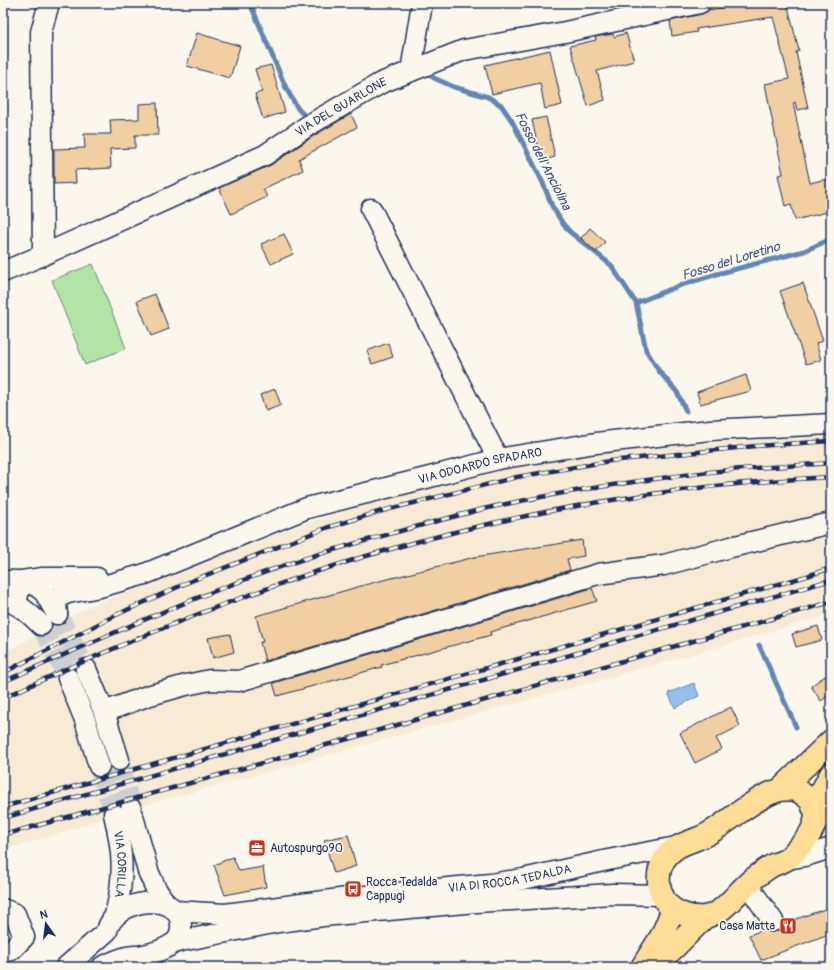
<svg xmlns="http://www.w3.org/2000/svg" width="834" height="970" viewBox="0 0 834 970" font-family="Pangolin,sans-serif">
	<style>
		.built { fill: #f8ebd6 }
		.pitch { fill: #b1e4a5; stroke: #668a82 }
		.water { fill: #93c0ed; stroke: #6386b4 }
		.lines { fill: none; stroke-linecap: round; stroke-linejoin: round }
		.stream { stroke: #6386b4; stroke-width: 5 }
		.building { fill: #f1cfa2; stroke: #1b2f5e }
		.minor-tunnel { stroke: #cecfd0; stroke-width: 20; stroke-dasharray: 20 10; stroke-linecap: butt }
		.minor-casing { stroke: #1b2f5e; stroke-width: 23 }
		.major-casing { stroke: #1b2f5e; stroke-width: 25 }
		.minor { stroke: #fbf7ec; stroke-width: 20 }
		.major { stroke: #fedd96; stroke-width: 22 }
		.rail-casing { stroke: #1b2f5e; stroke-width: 4.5 }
		.rail { stroke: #fbf7ec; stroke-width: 3; stroke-dasharray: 9; stroke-linecap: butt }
		.labels { text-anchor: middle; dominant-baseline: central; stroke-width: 3.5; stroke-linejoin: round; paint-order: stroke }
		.street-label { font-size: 12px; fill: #1b2f5e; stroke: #fbf7ec }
		.poi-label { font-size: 12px; fill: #1b2f5e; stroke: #fbf7ec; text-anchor: start }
		.water-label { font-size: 13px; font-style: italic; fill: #395382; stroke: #fbf7ec }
	</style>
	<rect width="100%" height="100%" fill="#fbf7ec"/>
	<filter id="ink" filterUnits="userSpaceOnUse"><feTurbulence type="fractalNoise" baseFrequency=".025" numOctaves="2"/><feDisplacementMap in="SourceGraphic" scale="8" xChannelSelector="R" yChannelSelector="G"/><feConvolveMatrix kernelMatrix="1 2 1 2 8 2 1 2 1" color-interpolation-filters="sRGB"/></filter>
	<g filter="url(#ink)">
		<path class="built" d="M 831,434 L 831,614 L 677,659 L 114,814 L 56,835 L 3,850 L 3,653 L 84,609 L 260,539 L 334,514 L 477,475 L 561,459 L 678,445 Z"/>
		<path class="pitch" d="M 93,264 L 126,348 L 85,365 L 52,280 Z"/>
		<path class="water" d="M 694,683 L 699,696 L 675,708 L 668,693 Z"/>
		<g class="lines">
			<path class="stream" d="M 250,3 L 286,88 L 298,109 L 309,120
				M 424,74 L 427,73 L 434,78 L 454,87 L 488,97 L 501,105 L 512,121 L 543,183 L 552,206 L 563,224 L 570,232 L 611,265 L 636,303 L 646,350 L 659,371 L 677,392 L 686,411
				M 636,303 L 681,285 L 717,274 L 804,251 L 831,239
				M 759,645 L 796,727"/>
		</g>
		<path class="building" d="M 751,3 L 787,3 L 799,51 L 796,52 L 808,108 L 797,110 L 795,102 L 793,103 L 810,183 L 831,178 L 831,211 L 795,220 L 791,204 L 785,206 L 778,175 L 783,174 L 765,84 L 789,79 L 773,17 L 696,29 L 697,32 L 672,36 L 670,21 L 702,14 L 709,10 Z
			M 197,33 L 240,46 L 230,78 L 187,66 Z
			M 626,33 L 634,61 L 597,71 L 605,100 L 588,106 L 570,46 L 596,40 L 595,37 L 613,34 L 614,37 Z
			M 550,50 L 562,105 L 545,109 L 540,83 L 492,94 L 485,65 Z
			M 271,65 L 285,112 L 263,119 L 255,94 L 262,92 L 255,69 Z
			M 157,103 L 158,135 L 135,135 L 135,148 L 110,149 L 111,168 L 75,170 L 76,183 L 54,184 L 54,149 L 85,148 L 84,134 L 111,134 L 110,120 L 139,119 L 139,104 Z
			M 351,114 L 357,127 L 299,159 L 303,170 L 263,189 L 267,197 L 231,214 L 219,188 L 271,165 L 315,135 Z
			M 546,117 L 555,157 L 541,161 L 532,120 Z
			M 590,228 L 605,242 L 596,252 L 581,238 Z
			M 284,234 L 293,254 L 271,264 L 261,244 Z
			M 803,283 L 823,341 L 816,343 L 821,360 L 806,364 L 780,291 Z
			M 155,294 L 169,329 L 151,336 L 137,301 Z
			M 388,343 L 393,357 L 372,364 L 367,351 Z
			M 746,375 L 751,391 L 700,404 L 697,392 Z
			M 275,389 L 281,405 L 266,411 L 260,395 Z
			M 582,540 L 584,556 L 567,559 L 570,570 L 265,661 L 260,642 L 263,642 L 256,616 L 368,584 L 475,557 Z
			M 592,588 L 597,601 L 490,632 L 491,635 L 381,665 L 382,667 L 277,696 L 273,683 Z
			M 818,626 L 822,640 L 796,647 L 792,634 Z
			M 230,634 L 234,652 L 213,658 L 208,638 Z
			M 825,676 L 831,684 L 831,694 L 821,701 L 811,686 Z
			M 731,707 L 740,726 L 716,738 L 722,749 L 695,763 L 680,733 Z
			M 348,835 L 356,866 L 334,873 L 324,840 Z
			M 233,857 L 239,871 L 263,867 L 266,887 L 225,895 L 214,865 Z
			M 831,907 L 831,933 L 761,960 L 749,935 L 766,929 L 769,932 L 774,932 L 780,930 L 784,923 Z"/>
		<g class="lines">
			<path class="minor-tunnel" d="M 57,614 L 86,669
				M 41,625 L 68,678
				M 119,760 L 131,809
				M 99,766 L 114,814"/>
			<g class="minor-casing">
				<g id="minor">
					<path d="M 411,71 L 422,3"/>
					<path d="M 371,209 L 498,459"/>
					<path d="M 43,255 L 41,32 L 49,3"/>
					<path id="s1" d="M 3,272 L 43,255 L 265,155 L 309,125 L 381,83 L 464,50 L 565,32 L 700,3"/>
					<path d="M 3,581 C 17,580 34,581 44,592 C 49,599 52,607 57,614"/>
					<path d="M 3,599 C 20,605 28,612 41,625"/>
					<path d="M 16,604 L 21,581 L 43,578 L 97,578"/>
					<path id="s2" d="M 57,614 L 56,604 L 58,599 L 62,595 L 68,593 L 100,587 L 145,574 L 307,508 L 426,478 L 498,459 L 596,443 L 710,430 L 831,424"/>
					<path d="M 86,669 L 104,712 L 119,760"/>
					<path d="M 68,678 L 85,720 L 99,766"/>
					<path d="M 104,712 L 147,696 L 186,685 L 210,680 L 239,681 L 598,574 L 664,565 L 731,547 L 831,523"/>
					<path d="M 131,809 L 148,871 L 156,889 L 166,904"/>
					<path d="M 816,812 L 831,819"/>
					<path id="s3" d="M 114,814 C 123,851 125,877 115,915"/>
					<path d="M 787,859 L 805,856 L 831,848"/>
					<path d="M 747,884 L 773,921"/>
					<path d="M 3,909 L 15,914 L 24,937 L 11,950 L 3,952"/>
					<path id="s4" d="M 175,911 L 225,914 L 355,897 L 490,884 L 523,879 L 608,860 L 676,847"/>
					<path d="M 176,942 L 278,922 L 323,916 L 476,902 L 613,894 L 662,895"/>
					<path d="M 66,967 L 107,931 C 114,898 182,889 181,927 C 181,934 179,939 174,943 C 164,950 154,953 143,955 C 138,956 132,956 127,957 C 119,959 110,963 102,967"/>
				</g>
			</g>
			<g class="major-casing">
				<path id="major" d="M 793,789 C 826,802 819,828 798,848 C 794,852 791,856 787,859 C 783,862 778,863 773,865 C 766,869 760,874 753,879 C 737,891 725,914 704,917 C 691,918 673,913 666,902 C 658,891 656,874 663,862 C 674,842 694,843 711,832 C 729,821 760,794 780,790 C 784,789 789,790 793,789 Z
					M 780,790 L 831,741
					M 813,807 L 831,774
					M 642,967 L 662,935 L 673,909
					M 653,967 L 675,947 L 705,917"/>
			</g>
			<use href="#minor" class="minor"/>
			<use href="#major" class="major"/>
			<g class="rail-casing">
				<path id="rail" d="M 3,673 L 116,615 L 191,581 L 326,528 L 382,511 L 517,477 L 610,461 L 756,446 L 831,441
					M 3,682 C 106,636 209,589 316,555 C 370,539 425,524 479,510 C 552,493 627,482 701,473 C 744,468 788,466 831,463
					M 3,698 C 104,651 207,608 312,573 C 479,518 655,486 831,477
					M 3,807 L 807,576 L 831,568
					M 3,818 L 831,580
					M 3,835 L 277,759 L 831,602"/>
			</g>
			<use href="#rail" class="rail"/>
		</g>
	</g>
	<defs>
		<g id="office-square" transform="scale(0.9)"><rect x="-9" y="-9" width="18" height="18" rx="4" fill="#c8321e" stroke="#fbf7ec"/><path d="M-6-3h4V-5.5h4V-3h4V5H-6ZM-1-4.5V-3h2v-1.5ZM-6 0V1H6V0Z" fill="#fff"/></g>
		<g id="bus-square" transform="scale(0.9)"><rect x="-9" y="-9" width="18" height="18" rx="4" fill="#c8321e" stroke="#fbf7ec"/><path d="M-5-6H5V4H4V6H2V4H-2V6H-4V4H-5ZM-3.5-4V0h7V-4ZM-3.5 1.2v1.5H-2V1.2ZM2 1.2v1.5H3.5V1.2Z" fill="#fff"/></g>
		<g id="restaurant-square" transform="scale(0.9)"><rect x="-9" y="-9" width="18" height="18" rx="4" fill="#c8321e" stroke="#fbf7ec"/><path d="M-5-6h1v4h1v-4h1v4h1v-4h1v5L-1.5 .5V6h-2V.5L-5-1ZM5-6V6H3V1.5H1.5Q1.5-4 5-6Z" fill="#fff"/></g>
	</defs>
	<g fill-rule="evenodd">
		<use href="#office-square" x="257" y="848"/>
		<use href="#bus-square" x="353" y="889"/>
		<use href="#restaurant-square" x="788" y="926"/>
	</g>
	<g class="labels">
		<g class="street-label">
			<text stroke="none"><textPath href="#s1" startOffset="377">VIA DEL GUARLONE</textPath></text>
			<text stroke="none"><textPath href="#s2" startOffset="460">VIA ODOARDO SPADARO</textPath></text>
			<text stroke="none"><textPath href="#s3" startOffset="51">VIA CORILLA</textPath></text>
			<text stroke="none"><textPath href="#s4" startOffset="337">VIA DI ROCCA TEDALDA</textPath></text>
		</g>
		<g class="poi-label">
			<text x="270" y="848">Autospurgo90</text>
			<text x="366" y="882">Rocca Tedalda<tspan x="366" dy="14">Cappugi</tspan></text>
			<text x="775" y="926" text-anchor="end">Casa Matta</text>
		</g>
		<g class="water-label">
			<text transform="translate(543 161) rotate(63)">Fosso dell'Anciolina</text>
			<text transform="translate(731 261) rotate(-17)">Fosso del Loretino</text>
		</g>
	</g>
	<rect width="834" height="970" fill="none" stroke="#fbf7ec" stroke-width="16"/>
	<rect x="8" y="8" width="818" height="954" fill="none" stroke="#1b2f5e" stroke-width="1.5" filter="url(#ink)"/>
	<g transform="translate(46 924) rotate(346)" stroke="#fbf7ec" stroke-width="3" paint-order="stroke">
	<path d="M0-3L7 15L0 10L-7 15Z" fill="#1b2f5e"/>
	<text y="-6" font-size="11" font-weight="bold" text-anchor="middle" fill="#1b2f5e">N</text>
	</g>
</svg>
